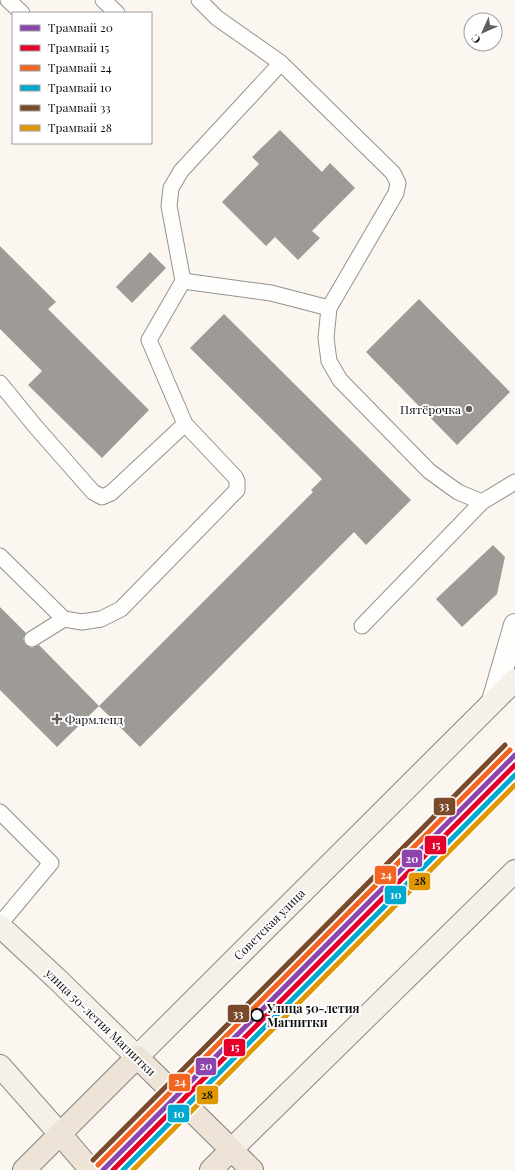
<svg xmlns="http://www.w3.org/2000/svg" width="515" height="1170" viewBox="0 0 515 1170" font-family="'Playfair Display',serif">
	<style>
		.building { fill: #9e9a96 }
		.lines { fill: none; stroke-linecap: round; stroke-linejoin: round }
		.service-casing { stroke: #94928f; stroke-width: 17 }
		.minor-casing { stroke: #94928f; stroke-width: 24 }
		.secondary-casing { stroke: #8b8986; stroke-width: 24 }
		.primary-casing { stroke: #81807c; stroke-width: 24 }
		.service { stroke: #fefefd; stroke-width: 15 }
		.minor { stroke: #fefefd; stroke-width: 22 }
		.secondary { stroke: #f5f1e8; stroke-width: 22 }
		.primary { stroke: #ede4d7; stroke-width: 22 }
		.tram-1-casing { stroke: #fff; stroke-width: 8 }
		.tram-2-casing { stroke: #fff; stroke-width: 8 }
		.tram-3-casing { stroke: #fff; stroke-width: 8 }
		.tram-4-casing { stroke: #fff; stroke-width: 8 }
		.tram-5-casing { stroke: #fff; stroke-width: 8 }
		.tram-6-casing { stroke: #fff; stroke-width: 8 }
		.tram-1 { stroke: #8e44ad; stroke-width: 5 }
		.tram-2 { stroke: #e4002b; stroke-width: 5 }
		.tram-3 { stroke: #f26522; stroke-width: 5 }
		.tram-4 { stroke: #00a9ce; stroke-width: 5 }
		.tram-5 { stroke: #7a4b2a; stroke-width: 5 }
		.tram-6 { stroke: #e09701; stroke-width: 5 }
		.poi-dot { fill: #605f5c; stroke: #fff; stroke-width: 1.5 }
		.stop-dot { fill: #fff; stroke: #0d0d0d; stroke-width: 2 }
		.labels { text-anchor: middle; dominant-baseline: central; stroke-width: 4; stroke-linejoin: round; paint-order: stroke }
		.poi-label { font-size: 12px; fill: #0d0d0d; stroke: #fff; text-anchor: end }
		.street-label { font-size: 12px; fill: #0d0d0d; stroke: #fff }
		.stop-label { font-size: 12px; font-weight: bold; fill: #0d0d0d; stroke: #fff; text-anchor: start }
		.line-badge { stroke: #fff; stroke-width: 1.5 }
		.badge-label { font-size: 11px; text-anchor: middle; font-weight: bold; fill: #fff }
		.pale-badge-label { font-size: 11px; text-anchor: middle; font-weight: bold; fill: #111 }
	</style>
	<rect width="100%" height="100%" fill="#fbf7f0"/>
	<path class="building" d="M 280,130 L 322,172 L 330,163 L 355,188 L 312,231 L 320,238 L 298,260 L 275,237 L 266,246 L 222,202 L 259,164 L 252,157 Z
		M 0,246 L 56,302 L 48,309 L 149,410 L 102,458 L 28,385 L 42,371 L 0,329 Z
		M 150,252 L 166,268 L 132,303 L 116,287 Z
		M 419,299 L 510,392 L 457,445 L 366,352 Z
		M 224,314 L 411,500 L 366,545 L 354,532 L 140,747 L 99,706 L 313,492 L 311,490 L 322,479 L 190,348 Z
		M 493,545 L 505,557 L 497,594 L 462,627 L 436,599 Z
		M 0,607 L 26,633 L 23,639 L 25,644 L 32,648 L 39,645 L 99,706 L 57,747 L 0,690 Z"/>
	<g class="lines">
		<g class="service-casing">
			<path id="service" d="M 8,0 L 22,13
				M 103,0 L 117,13
				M 199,0 L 217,18 L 281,63
				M 329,308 L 396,193 L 398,183 L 393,173 L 281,63 L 181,171 L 171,188 L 169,206 L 183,281 L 271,293 L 329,308 L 326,338 L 329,361 L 340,380 L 429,471 L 458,492 L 482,502
				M 0,383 L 35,426 L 93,492 L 102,497 L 111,493 L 185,424
				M 0,556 L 64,619 L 82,622 L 101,619 L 121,609 L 237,490 L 237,481 L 235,477 L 185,424 L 149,340 L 183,281
				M 362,626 L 482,502 L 515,482
				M 32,639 L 64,619
				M 0,812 L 51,863 L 0,924"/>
		</g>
		<g class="minor-casing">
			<path id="minor" d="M 493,701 L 515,625"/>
		</g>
		<g class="secondary-casing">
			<path id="secondary" d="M 0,926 L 57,979 L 137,1057 L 515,680
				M 0,1066 L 60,1134
				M 231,1150 L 515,871"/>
		</g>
		<g class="primary-casing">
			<path id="primary" d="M 60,1134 L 91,1170
				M 24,1170 L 137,1057 L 252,1170
				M 211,1170 L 231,1150"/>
		</g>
		<use href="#service" class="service"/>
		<use href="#minor" class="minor"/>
		<use href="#secondary" class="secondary"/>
		<use href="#primary" class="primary"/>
		<g class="tram-1-casing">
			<path id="tram-1" d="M 103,1170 L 515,755"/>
		</g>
		<g class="tram-2-casing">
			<path id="tram-2" d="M 113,1170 L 515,765"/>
		</g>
		<g class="tram-3-casing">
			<path id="tram-3" d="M 98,1165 L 510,750"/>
		</g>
		<g class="tram-4-casing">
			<path id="tram-4" d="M 123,1170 L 515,775"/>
		</g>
		<g class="tram-5-casing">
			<path id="tram-5" d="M 93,1160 L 505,745"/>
		</g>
		<g class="tram-6-casing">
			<path id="tram-6" d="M 133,1170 L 515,785"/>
		</g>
		<use href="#tram-1" class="tram-1"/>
		<use href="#tram-2" class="tram-2"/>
		<use href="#tram-3" class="tram-3"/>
		<use href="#tram-4" class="tram-4"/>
		<use href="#tram-5" class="tram-5"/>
		<use href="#tram-6" class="tram-6"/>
	</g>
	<g class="poi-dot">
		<circle cx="469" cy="409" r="4"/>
		<path d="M55 713h4v4h4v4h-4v4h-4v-4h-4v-4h4z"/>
	</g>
	<circle class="stop-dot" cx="257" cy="1015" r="6"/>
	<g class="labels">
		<g class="poi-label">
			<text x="461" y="409">Пятёрочка</text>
			<text x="65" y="719" text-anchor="start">Фармленд</text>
		</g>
		<g class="street-label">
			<text transform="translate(269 924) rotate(-45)">Советская улица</text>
			<text transform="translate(101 1022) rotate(44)">улица 50-летия Магнитки</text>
		</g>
		<g class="stop-label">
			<text x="267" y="1008">Улица 50-летия<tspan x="267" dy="14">Магнитки</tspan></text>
		</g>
	</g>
	<g class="line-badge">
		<rect x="433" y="797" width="23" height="19" rx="4" fill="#7a4b2a"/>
		<rect x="424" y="835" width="23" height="20" rx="4" fill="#e4002b"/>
		<rect x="401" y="849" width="22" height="19" rx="4" fill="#8e44ad"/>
		<rect x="374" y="865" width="23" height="20" rx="4" fill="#f26522"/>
		<rect x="408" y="872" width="23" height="19" rx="4" fill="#e09701"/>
		<rect x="384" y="885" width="23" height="20" rx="4" fill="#00a9ce"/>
		<rect x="227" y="1004" width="23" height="19" rx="4" fill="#7a4b2a"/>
		<rect x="223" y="1038" width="23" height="19" rx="4" fill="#e4002b"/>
		<rect x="195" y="1057" width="22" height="19" rx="4" fill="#8e44ad"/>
		<rect x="168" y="1073" width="23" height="19" rx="4" fill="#f26522"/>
		<rect x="196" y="1085" width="23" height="20" rx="4" fill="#e09701"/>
		<rect x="167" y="1104" width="23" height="19" rx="4" fill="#00a9ce"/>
	</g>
	<g class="badge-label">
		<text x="444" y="810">33</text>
		<text x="436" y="849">15</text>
		<text x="412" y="863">20</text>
		<text x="386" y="879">24</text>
		<text x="396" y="899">10</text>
		<text x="238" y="1018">33</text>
		<text x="235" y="1051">15</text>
		<text x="206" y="1070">20</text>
		<text x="180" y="1086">24</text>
		<text x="179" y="1118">10</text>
	</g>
	<g class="pale-badge-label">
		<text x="420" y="885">28</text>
		<text x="207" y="1099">28</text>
	</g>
	<rect x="12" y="12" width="140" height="132" fill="#ffffff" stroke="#9e9e9e"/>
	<rect x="20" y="25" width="20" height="6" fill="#8e44ad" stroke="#9e9e9e"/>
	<text x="48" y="32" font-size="12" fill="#0d0d0d">Трамвай 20</text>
	<rect x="20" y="45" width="20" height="6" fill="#e4002b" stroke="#9e9e9e"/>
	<text x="48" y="52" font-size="12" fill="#0d0d0d">Трамвай 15</text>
	<rect x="20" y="65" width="20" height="6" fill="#f26522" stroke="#9e9e9e"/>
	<text x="48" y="72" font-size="12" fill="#0d0d0d">Трамвай 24</text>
	<rect x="20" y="85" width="20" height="6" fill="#00a9ce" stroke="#9e9e9e"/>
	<text x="48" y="92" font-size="12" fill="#0d0d0d">Трамвай 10</text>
	<rect x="20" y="105" width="20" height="6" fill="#7a4b2a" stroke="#9e9e9e"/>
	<text x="48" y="112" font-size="12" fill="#0d0d0d">Трамвай 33</text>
	<rect x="20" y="125" width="20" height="6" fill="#e09701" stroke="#9e9e9e"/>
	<text x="48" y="132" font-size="12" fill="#0d0d0d">Трамвай 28</text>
	<g transform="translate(483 32) rotate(225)"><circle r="19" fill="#ffffff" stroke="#9e9e9e"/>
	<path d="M0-3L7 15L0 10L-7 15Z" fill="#605f5c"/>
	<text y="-6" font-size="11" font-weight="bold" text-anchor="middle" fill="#0d0d0d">С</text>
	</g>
</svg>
